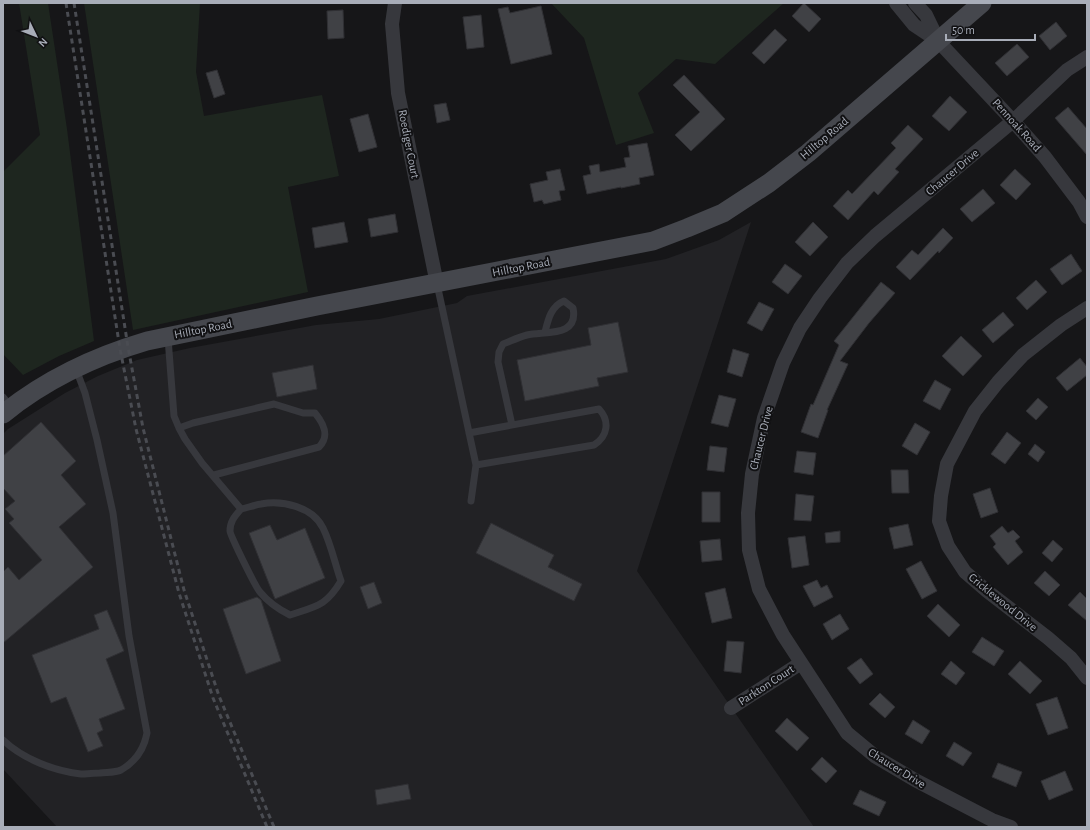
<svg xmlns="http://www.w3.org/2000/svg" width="1090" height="830" viewBox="0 0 1090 830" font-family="'Alegreya Sans',sans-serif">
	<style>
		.built { fill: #222225 }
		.green { fill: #1e261f }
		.building { fill: #404145; stroke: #303034 }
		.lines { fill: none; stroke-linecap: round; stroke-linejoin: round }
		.lane { stroke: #37383d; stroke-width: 7 }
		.street { stroke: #37383d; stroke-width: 14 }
		.secondary { stroke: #45474d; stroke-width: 19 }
		.rail { stroke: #4a4c52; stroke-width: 3; stroke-dasharray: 5 4; stroke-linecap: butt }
		.labels { text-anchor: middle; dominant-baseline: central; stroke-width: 4; stroke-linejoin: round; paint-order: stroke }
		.street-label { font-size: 12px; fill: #a8adb8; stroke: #111113 }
	</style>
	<rect width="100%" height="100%" fill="#161618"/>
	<path class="built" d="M 751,222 L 637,571 L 814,827 L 57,827 L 3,769 L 3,434 L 8,429 L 65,393 L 98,376 L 137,360 L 190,348 L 316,325 L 379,319 L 457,303 L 467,296 L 666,259 L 719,240 Z"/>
	<path class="green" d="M 19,3 L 48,3 L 67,129 L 94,341 L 59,356 L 23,375 L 3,354 L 3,172 L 40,135 Z
		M 84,3 L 200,3 L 196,72 L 204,116 L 322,95 L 339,176 L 288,187 L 308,292 L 133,330 Z
		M 551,3 L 784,3 L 715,64 L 676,59 L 638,93 L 654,133 L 616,145 L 584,38 Z"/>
	<path class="building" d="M 804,3 L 821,19 L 809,32 L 792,16 Z
		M 541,6 L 552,54 L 511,64 L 498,9 L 508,7 L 510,13 Z
		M 343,10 L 344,38 L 328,39 L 327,11 Z
		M 481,15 L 484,47 L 467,49 L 463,17 Z
		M 1056,22 L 1067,36 L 1050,50 L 1039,36 Z
		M 775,29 L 787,40 L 764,64 L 752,53 Z
		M 1017,44 L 1029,57 L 1007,76 L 995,63 Z
		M 217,70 L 225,94 L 214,98 L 206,73 Z
		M 684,75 L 725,119 L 691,151 L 675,135 L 700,112 L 673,85 Z
		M 950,96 L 967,112 L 949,131 L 932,116 Z
		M 446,103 L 450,120 L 437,123 L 434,105 Z
		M 1068,107 L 1087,129 L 1087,155 L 1055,118 Z
		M 368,114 L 377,147 L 359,152 L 350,119 Z
		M 908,125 L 923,139 L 895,169 L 899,172 L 878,195 L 874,191 L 848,220 L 833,206 L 848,190 L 852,194 L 896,148 L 891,143 Z
		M 647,143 L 654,175 L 639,178 L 640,184 L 621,188 L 621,187 L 587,194 L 583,176 L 591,174 L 589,166 L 599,164 L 600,172 L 626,167 L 624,158 L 630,157 L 628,146 Z
		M 560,169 L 565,190 L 559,191 L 561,200 L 544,204 L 542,200 L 534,202 L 530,184 L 548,180 L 546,172 Z
		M 1015,169 L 1031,184 L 1016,200 L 1000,185 Z
		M 983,189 L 995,203 L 972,222 L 960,209 Z
		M 395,214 L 398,232 L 371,237 L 368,219 Z
		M 344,222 L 348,242 L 315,248 L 312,228 Z
		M 813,222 L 828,237 L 810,256 L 795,242 Z
		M 943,228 L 953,238 L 939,253 L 938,251 L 910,280 L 896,267 L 912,250 L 918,255 Z
		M 1071,254 L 1082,271 L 1062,285 L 1050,269 Z
		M 785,264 L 802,276 L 788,294 L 772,282 Z
		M 1036,280 L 1047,292 L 1027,310 L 1016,298 Z
		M 881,282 L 895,293 L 869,323 L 840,361 L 848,364 L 827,410 L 828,410 L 818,438 L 801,432 L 811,404 L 813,405 L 839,345 L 834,341 Z
		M 759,302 L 774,309 L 762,331 L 747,323 Z
		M 1003,312 L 1014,325 L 993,343 L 982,330 Z
		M 618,322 L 628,372 L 597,378 L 599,386 L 525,401 L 517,360 L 591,345 L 588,328 Z
		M 961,336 L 982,356 L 963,376 L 942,356 Z
		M 733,349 L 749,354 L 742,377 L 727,372 Z
		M 1080,358 L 1087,367 L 1087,375 L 1067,391 L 1056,378 Z
		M 313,365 L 317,389 L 277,397 L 272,373 Z
		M 935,380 L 951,389 L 940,410 L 923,401 Z
		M 719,395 L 736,399 L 728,427 L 711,423 Z
		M 1038,398 L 1048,407 L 1036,420 L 1026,411 Z
		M 41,422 L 76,461 L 61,475 L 86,504 L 59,527 L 93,567 L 3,643 L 3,572 L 8,567 L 19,580 L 42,560 L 9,523 L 14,519 L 5,509 L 15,501 L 3,488 L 3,456 Z
		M 915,423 L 930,432 L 917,455 L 902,446 Z
		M 1007,432 L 1021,443 L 1005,464 L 991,454 Z
		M 1035,444 L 1045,452 L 1038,462 L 1028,454 Z
		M 710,446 L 727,448 L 724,472 L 707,470 Z
		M 797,451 L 816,453 L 813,475 L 794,472 Z
		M 891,470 L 908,470 L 909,493 L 892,493 Z
		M 990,488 L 998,512 L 981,518 L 973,494 Z
		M 702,492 L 720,492 L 720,522 L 702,522 Z
		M 796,494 L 814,496 L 811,521 L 794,520 Z
		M 491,523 L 554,555 L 548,567 L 582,584 L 574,601 L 476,553 Z
		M 908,524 L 913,545 L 894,549 L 889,528 Z
		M 270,525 L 277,540 L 305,528 L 325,578 L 275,599 L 249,533 Z
		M 1002,526 L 1008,533 L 1013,530 L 1020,537 L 1015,541 L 1023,552 L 1008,565 L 993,547 L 996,544 L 990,536 Z
		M 840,531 L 840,542 L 826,543 L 825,533 Z
		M 805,536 L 809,565 L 792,568 L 788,538 Z
		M 720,539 L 722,560 L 702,562 L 700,541 Z
		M 1053,540 L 1063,549 L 1052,562 L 1042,553 Z
		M 921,561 L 937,591 L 922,599 L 906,569 Z
		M 1045,571 L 1060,585 L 1049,596 L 1034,583 Z
		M 817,580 L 821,588 L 827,585 L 833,597 L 814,607 L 803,586 Z
		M 374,582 L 382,603 L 368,609 L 360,587 Z
		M 725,588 L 732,618 L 712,623 L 705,593 Z
		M 1080,592 L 1087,599 L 1087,621 L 1068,605 Z
		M 257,597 L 261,600 L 281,661 L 246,674 L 223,609 Z
		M 938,604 L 960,625 L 949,637 L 927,616 Z
		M 107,610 L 124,651 L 106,659 L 125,709 L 99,719 L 103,730 L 97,733 L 103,746 L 88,752 L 66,697 L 51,703 L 32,655 L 99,629 L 94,615 Z
		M 840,614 L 849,629 L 832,640 L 823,624 Z
		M 982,637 L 1004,651 L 994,666 L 972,652 Z
		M 727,641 L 744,642 L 741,673 L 724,671 Z
		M 861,658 L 873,674 L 860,684 L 847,668 Z
		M 951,661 L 965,673 L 956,685 L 941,674 Z
		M 1020,661 L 1042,681 L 1030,694 L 1008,674 Z
		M 880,693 L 895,707 L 885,718 L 869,704 Z
		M 1057,697 L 1068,728 L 1048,735 L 1036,704 Z
		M 787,718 L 809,738 L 797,751 L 775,731 Z
		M 913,720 L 930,731 L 922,744 L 905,734 Z
		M 954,742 L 972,753 L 963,766 L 946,756 Z
		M 822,757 L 837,771 L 826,783 L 811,769 Z
		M 998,763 L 1022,772 L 1016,787 L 992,777 Z
		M 1065,771 L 1073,790 L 1049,800 L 1041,781 Z
		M 408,784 L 411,799 L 377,805 L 375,790 Z
		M 860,790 L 886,802 L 879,816 L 853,804 Z"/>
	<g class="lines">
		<path class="lane" d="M 437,284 L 476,465 L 471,501
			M 168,338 L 174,416 L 179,428 L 185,439 L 202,463 L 241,509 C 247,508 254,505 261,504 C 283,500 313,507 323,528 C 331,544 335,564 341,581 C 326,606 317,606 290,615 C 278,609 268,602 260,592 C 256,588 230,535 230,531 C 230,521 235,516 241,509
			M 3,397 L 11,407
			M 512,425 L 498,362 L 499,352 L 503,344 C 511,341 519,337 527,335 C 546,331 579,337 573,308 L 564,301 C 551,306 548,320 545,332
			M 179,428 L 193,423 L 274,404 L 303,413 L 315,413 C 324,424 330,436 319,447 L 214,475
			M 469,433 L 599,409 C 610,421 608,436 594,445 L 476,465
			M 3,740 C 23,759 54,771 81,774 C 87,774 94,773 100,773 C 106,772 115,773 121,770 C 135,762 144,749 147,733 L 129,636 L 113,513 L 97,440 L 85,393 L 76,369"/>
		<path class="street" d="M 395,3 L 392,24 L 398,93 L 437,284
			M 896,3 L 914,25 L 938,41 L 1013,121 L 1045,157 L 1079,202 L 1087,217
			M 915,3 L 926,15 L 938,40
			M 1087,308 L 1061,325 L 1023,355 L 998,382 L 975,411 L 947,464 L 941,496 L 939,521 L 948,546 L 965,572 L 987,591 L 1048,638 L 1071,658 L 1087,678
			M 731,708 L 801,663
			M 1011,827 L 992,820 L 915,780 L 876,757 L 847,733 L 783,635 L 759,589 L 749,550 L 748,513 L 752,474 L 764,418 L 783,363 L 800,328 L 820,298 L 847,263 L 875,236 L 1013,121 L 1067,70 L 1087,57"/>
		<path class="secondary" d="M 3,414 C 45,380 96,356 147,341 L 317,306 L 653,241 L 687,228 L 723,213 L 769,183 L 808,153 L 982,3"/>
		<path class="rail" d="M 66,3 L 120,349 L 136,429 L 179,593 L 213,698 L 267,827
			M 74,3 L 128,347 L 143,428 L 184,590 L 219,696 L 274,827"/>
	</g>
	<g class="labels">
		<g class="street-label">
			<text transform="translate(1017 125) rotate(48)">Pennoak Road</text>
			<text transform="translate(824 138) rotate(-40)">Hilltop Road</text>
			<text transform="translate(409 144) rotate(79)">Roediger Court</text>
			<text transform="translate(952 172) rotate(-40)">Chaucer Drive</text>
			<text transform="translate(521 267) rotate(-11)">Hilltop Road</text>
			<text transform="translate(203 329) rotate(-11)">Hilltop Road</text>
			<text transform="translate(761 438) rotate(-76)">Chaucer Drive</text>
			<text transform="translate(1003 602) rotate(39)">Cricklewood Drive</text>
			<text transform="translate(766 685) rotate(-33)">Parkton Court</text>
			<text transform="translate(897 768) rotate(32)">Chaucer Drive</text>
		</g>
	</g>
	<rect width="1090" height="830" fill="none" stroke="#a8adb8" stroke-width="8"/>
	<g transform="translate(36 36) rotate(133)" stroke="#111113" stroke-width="3" paint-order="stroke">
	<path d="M0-3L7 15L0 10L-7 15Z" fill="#a8adb8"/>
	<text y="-6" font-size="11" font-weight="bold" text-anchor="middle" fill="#a8adb8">N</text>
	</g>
	<path d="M946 34v6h89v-6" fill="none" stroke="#a8adb8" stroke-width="2"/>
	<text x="952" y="34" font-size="12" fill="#a8adb8" stroke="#111113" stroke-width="3" paint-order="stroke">50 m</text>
</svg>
